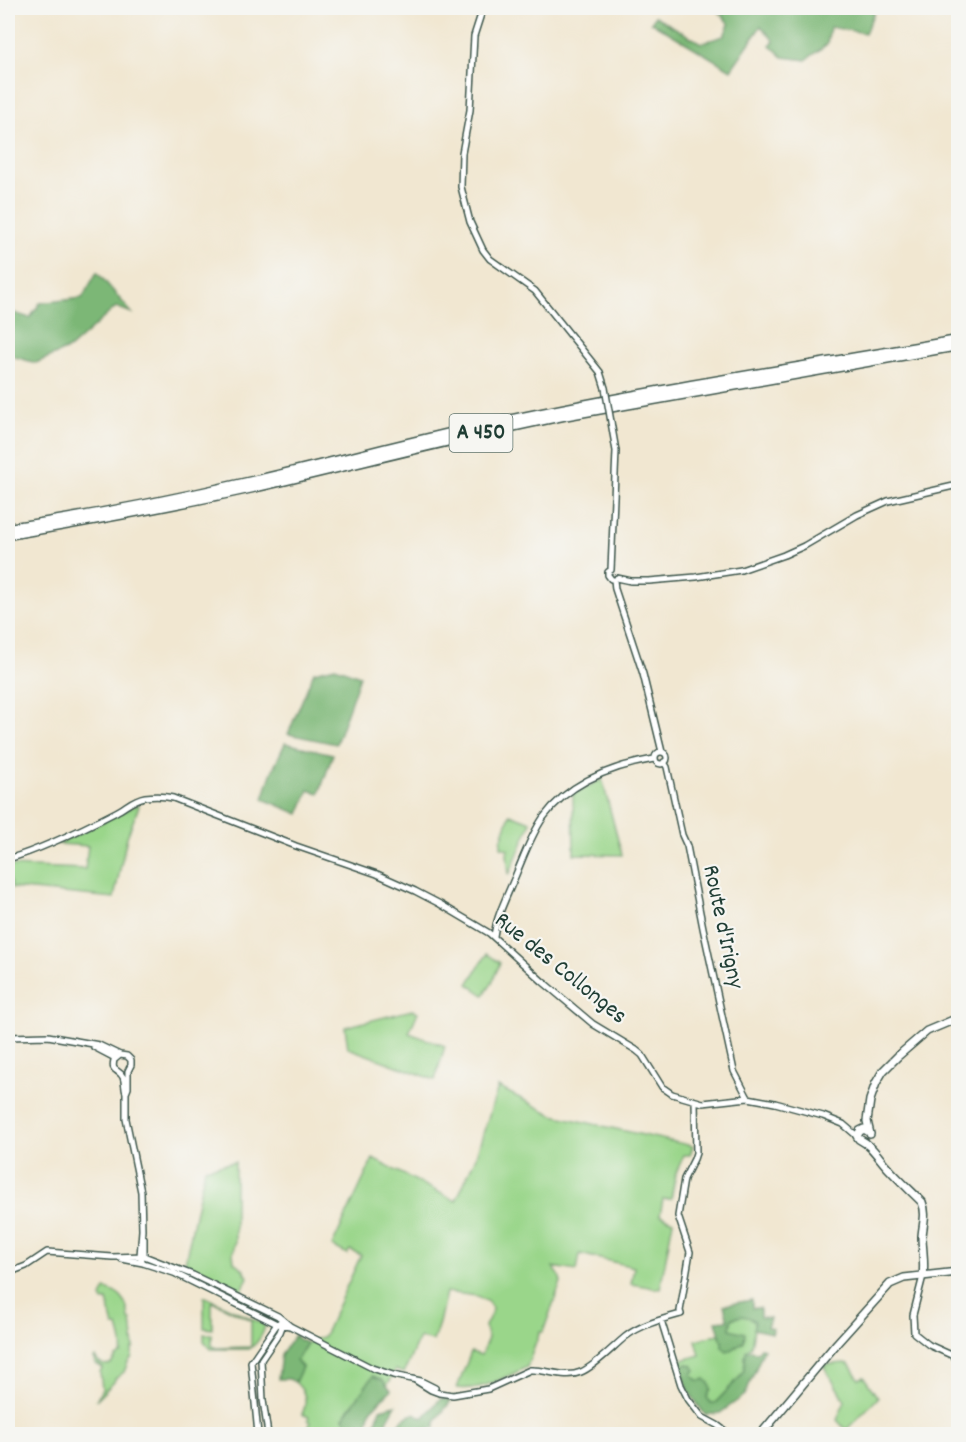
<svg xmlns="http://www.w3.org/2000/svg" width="966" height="1442" viewBox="0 0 966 1442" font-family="Dekko,sans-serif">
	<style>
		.green { fill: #9ad68a; stroke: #5c8a5f; stroke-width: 1.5 }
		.forest { fill: #7bb776; stroke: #4d7a55; stroke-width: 1.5 }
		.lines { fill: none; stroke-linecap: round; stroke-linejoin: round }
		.minor-casing { stroke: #3e564c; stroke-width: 8 }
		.major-casing { stroke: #3e564c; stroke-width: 10 }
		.highway-casing { stroke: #3e564c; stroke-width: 11 }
		.minor { stroke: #fff; stroke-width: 5 }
		.major { stroke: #fff; stroke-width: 7 }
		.highway { stroke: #fff; stroke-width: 8 }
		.minor-bridge-casing { stroke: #3e564c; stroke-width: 8; stroke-linecap: butt }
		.minor-bridge { stroke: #fff; stroke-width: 5 }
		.labels { text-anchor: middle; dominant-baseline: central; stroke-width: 4.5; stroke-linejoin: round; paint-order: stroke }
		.shield { fill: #f6f6f2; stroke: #60746d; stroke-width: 1.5 }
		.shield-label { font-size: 22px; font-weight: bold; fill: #1f3d34 }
		.street-label { font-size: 24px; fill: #1f3d34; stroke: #f6f6f2 }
	</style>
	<rect width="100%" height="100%" fill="#f6f6f2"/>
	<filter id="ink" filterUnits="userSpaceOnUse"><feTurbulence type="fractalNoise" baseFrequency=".0167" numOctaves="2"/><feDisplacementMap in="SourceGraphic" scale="12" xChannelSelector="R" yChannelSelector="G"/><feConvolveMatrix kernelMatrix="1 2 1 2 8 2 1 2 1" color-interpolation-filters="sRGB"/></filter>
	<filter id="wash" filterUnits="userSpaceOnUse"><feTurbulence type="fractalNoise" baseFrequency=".008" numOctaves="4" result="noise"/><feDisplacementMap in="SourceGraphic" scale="24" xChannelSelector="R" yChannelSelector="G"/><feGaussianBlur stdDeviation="1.35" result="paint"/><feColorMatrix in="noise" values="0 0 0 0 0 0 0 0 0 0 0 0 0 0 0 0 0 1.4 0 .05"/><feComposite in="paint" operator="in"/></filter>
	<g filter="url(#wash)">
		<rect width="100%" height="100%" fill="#f1e7d1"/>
		<path class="green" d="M 602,779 L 622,855 L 574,854 L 573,794 Z
			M 138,804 L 139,806 L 127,837 L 114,898 L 12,888 L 8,873 L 8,866 L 85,869 L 88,846 L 58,844 Z
			M 510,814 L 531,822 L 509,875 L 507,854 L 508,849 L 501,847 L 501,841 Z
			M 487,954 L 500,963 L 491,985 L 484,995 L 468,984 Z
			M 412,1010 L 418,1012 L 409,1033 L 445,1046 L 435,1080 L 348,1048 L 345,1027 Z
			M 498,1087 L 553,1115 L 693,1146 L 690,1155 L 684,1155 L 676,1173 L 671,1199 L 663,1199 L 660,1215 L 673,1221 L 660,1289 L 631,1284 L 634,1267 L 580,1254 L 577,1271 L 553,1267 L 559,1275 L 561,1282 L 543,1332 L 540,1332 L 527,1367 C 505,1377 483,1391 457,1388 L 471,1352 L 481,1355 L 488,1338 L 485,1326 L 491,1314 L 492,1308 L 488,1302 L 477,1296 L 446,1292 L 439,1323 L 433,1341 L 419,1338 L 404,1373 L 395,1370 L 390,1381 L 369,1406 L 351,1433 L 353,1434 L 305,1434 L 311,1422 L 308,1420 L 309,1417 L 302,1414 C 308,1401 306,1392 295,1382 L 302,1367 L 296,1361 L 307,1343 L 324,1336 L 361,1255 L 350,1250 L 347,1254 L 332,1246 L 373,1159 L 456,1201 L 475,1159 Z
			M 235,1162 L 235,1242 L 233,1253 L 234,1262 L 243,1269 L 248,1277 L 242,1290 L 242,1293 L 186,1266 L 185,1262 L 205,1168 Z
			M 105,1289 C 123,1293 128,1304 129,1320 L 131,1320 L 134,1348 L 132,1349 L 132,1357 L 128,1362 L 124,1372 L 115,1379 L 114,1382 L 96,1400 L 102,1389 L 100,1372 L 103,1368 L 96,1364 L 94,1358 L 95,1357 C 98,1365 104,1366 111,1364 L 116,1357 L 122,1353 C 124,1343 120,1335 118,1326 L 114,1326 L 107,1300 L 103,1301 L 101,1297 Z
			M 204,1297 L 206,1297 L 265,1325 C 264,1334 256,1345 249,1349 L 211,1349 L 204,1341 L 204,1334 L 212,1334 L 212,1346 L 216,1348 L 251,1347 L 251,1320 L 212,1301 L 212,1329 L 204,1328 Z
			M 741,1316 L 748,1317 L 754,1320 L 755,1322 L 752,1341 L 751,1346 L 746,1351 L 744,1370 L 739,1378 L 715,1403 L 711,1403 L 706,1398 L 700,1381 L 693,1377 L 688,1364 L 681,1367 L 679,1361 L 700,1355 L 696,1340 L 719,1334 L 722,1342 L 737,1347 L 744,1333 L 730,1330 L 731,1321 L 733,1318 Z
			M 845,1363 L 849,1364 L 859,1379 L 864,1377 L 878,1398 L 846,1430 L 837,1420 L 845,1401 L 823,1365 Z"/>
		<path class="forest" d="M 716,8 L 876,8 L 865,33 L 830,27 L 827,44 L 806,60 L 783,57 L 770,45 L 774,41 L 761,26 L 731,70 L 651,22 L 655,16 L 701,43 L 724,36 L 729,24 Z
			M 97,272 L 132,313 L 116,307 L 70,348 L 36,363 L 8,355 L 8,311 L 30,318 L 40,303 L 82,298 Z
			M 335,667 L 360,676 L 336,744 L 288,734 L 314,672 Z
			M 285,743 L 333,754 L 319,794 L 309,790 L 299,814 L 263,799 L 271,774 Z
			M 752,1300 L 752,1308 L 760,1308 L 760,1317 L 770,1318 L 767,1327 L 773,1329 L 772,1333 L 753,1329 L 755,1322 L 754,1320 C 747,1316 742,1315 733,1318 L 731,1321 L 730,1329 L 745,1333 L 744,1342 C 736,1345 736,1350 727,1351 L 722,1347 L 722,1342 L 716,1321 L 728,1320 L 724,1305 Z
			M 295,1335 L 298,1339 L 307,1343 L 296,1361 L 302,1367 L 295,1382 L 289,1379 L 278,1379 L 281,1354 Z
			M 761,1348 L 764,1349 L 745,1395 L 720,1413 L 705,1415 L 689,1392 L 681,1367 L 688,1364 L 692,1365 L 695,1370 L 692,1374 L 693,1377 L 700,1381 L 705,1379 L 709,1383 L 711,1389 L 707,1398 L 711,1403 L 715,1403 L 739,1378 L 744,1370 L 746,1351 L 751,1350 L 757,1353 Z
			M 373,1376 L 383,1380 L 391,1390 L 371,1410 L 366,1429 L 373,1431 L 380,1409 L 396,1405 L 387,1421 L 389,1429 L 394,1432 L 403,1419 L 415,1413 L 423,1418 L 441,1398 L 451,1401 L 436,1420 L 435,1428 L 421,1429 L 415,1434 L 355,1434 L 343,1418 Z"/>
	</g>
	<g filter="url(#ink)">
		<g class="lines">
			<g class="minor-casing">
				<path id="minor" d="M 483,8 L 474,36 L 470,110 L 462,153 L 461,187 L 470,222 L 483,250 L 490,259 L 535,291 L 600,372 L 605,388
					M 611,422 L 616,451 L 611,570 L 608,572 L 608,575 L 611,579 L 614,580 L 615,589 L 643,674 L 662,752
					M 617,578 L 631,581 L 649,581 L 696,577 L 741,570 L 784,555 L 804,546 L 857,515 L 888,501 L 958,485
					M655 758a6 6 0 1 1 12 0a6 6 0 1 1-12 0Z
					M 664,762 L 667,767 L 682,835 L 687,846 L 703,928 L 734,1071 L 748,1098
					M 8,859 C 43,849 83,829 116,812 C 126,807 133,799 145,797 C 154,796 164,796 173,798 L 296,846 L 377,874 L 415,891 L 440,904 L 489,933 L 542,981 L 593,1024 L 636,1050 L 642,1055 L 662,1087 L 672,1094 L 703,1103 L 748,1098 L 775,1103 L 823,1116 L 843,1124 L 857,1136
					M 494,936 C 495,930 496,924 498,918 C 503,903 511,887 517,872 C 525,853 532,834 543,818 C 569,782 613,766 654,759
					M 8,1037 L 48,1036 L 99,1045 L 120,1055 L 127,1056 L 131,1060 L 131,1065 L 128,1071 L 128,1088 L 126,1093 L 126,1119 L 141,1192 L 142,1230 L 140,1256 L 143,1263
					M 94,1047 L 115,1058
					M 120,1055 L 114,1060 C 111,1073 118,1068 123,1077 C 125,1082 124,1088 126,1093
					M 144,1238 L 144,1256
					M 122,1259 L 143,1263 L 174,1273 L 277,1324 L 290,1326
					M 8,1273 L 26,1266 L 47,1252 L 112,1257 L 144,1256 L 193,1275 L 278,1316 L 290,1326 L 372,1368 L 393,1375 L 421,1381 L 435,1388
					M 923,1276 L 913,1315 L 914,1333 L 929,1345 L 958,1358
					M 661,1320 L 681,1385 L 688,1399 L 702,1417 L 717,1425 L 729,1434
					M 415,1380 L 431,1390 L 439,1393 L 453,1395 L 488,1389 L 530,1370 C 547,1369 564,1379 581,1372 C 594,1367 613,1347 625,1337 C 640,1325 663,1319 681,1314 L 680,1311 L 690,1252 L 678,1216 L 684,1179 L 694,1159 L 696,1153 L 695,1101
					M 258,1434 L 251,1362 L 277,1324 L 280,1322
					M 268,1434 L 263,1400 L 261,1360 L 280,1332 L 283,1324"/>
			</g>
			<g class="major-casing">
				<path id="major" d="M 869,1132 L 864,1129 L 860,1131 L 857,1136 L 859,1139 C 873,1146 879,1159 890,1170 C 900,1181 911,1191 922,1202 C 927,1214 923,1223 922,1236 C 922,1249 925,1262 923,1276
					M 870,1134 L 867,1121 L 870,1100 L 876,1083 L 883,1071 L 898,1056 L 927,1031 L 958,1018
					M 761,1434 L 837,1343 L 890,1284 L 904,1278 L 958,1272"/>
			</g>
			<g class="highway-casing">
				<path id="highway" d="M 8,528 C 89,516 171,500 252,481 C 335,462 419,439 503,421 C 654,389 807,366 958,340
					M 8,535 C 90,521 172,506 253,488 C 357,464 459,437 563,416 L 958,346"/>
			</g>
			<use href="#minor" class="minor"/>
			<use href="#major" class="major"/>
			<use href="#highway" class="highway"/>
			<g class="minor-bridge-casing">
				<path id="minor-bridge" d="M 605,388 L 611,422"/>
			</g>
			<use href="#minor-bridge" class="minor-bridge"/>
		</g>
	</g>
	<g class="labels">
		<rect class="shield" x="449.5" y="414" width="63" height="38" rx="4.5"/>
		<g class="shield-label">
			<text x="481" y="433">A 450</text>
		</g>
		<g class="street-label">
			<text transform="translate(722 927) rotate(78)">Route d'Irigny</text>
			<text transform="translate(560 969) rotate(39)">Rue des Collonges</text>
		</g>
	</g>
	<rect width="966" height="1442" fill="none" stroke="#f6f6f2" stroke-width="30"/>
</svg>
